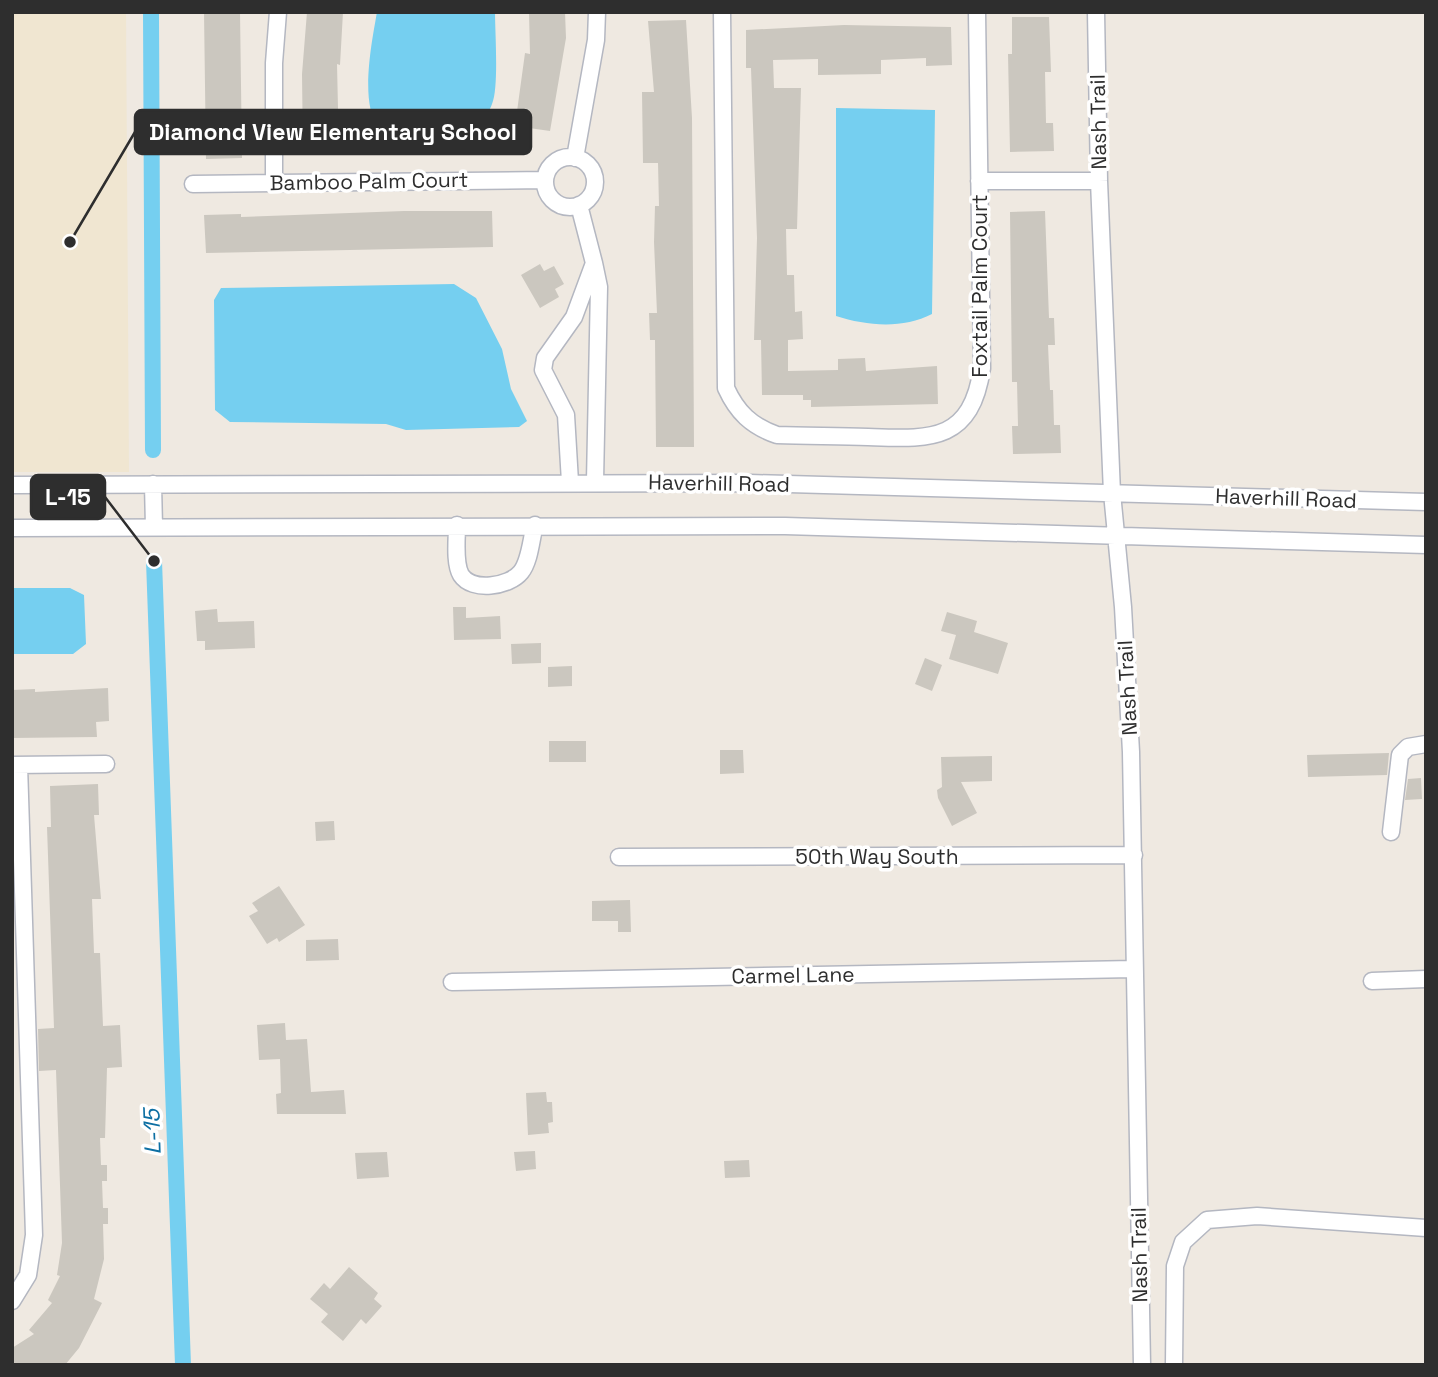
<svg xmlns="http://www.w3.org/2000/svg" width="1438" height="1377" viewBox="0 0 1438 1377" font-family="'Space Grotesk',sans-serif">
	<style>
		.education { fill: #f0e6d1 }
		.water { fill: #75cff0 }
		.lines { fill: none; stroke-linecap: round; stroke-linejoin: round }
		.canal { stroke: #75cff0; stroke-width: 16 }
		.building { fill: #cbc7bf }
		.minor-casing { stroke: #b4b7c1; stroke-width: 19 }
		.minor { stroke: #fff; stroke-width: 16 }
		.labels { text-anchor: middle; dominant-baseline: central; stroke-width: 7; stroke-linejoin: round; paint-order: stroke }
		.street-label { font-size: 21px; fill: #2e2e2e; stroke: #fff }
		.water-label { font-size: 23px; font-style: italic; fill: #0d6fa3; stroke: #fff }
		.leader { fill: none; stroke: #2e2e2e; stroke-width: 2.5 }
		.callout-dot { fill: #2e2e2e; stroke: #fff; stroke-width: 2.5 }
		.callout { fill: #2e2e2e; stroke: #2e2e2e; stroke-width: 2.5 }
		.callout-label { font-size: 23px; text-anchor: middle; font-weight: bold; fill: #fff }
	</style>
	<rect width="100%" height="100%" fill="#efe9e1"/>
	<path class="education" d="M 12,12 L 126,12 L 129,472 L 12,472 Z"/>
	<path class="water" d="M 377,12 L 495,12 C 495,32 499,88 492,104 C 490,110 483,122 478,126 C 464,139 392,142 379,128 C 359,104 372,41 377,12 Z
		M 836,108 L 935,110 L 932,314 C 903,329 867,326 836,316 Z
		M 454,284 L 476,298 L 502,349 L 511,389 L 527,421 L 519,427 L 406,430 L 386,424 L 230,422 L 215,410 L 214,300 L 221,288 Z
		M 12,588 L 70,588 L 84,595 L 86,644 L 73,654 L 12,654 Z"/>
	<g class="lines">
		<path class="canal" d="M 151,12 L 153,450
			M 154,561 L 183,1365"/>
	</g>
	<path class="building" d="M 204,12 L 240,12 L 242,158 L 206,159 Z
		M 307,12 L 343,12 L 340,65 L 337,64 L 339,153 L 303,154 L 302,74 Z
		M 529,12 L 565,12 L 566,38 L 550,131 L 515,126 L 525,53 L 530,54 Z
		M 1012,17 L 1049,17 L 1051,72 L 1045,72 L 1046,123 L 1053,123 L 1054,151 L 1010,152 L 1008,54 L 1012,54 Z
		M 686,20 L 692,118 L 694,447 L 656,447 L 655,340 L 650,340 L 649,313 L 657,313 L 654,242 L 655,206 L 659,206 L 658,163 L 643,163 L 642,92 L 654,92 L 648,21 Z
		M 844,25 L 951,27 L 952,65 L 926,66 L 926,58 L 881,60 L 881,74 L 818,75 L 818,59 L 773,60 L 774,88 L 801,88 L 797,229 L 786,229 L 787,275 L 794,275 L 795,312 L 802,311 L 803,339 L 788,340 L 788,371 L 838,370 L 838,359 L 865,358 L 866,371 L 937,366 L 938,404 L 811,407 L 811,400 L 803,400 L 803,395 L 762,395 L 761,340 L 754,340 L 757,238 L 751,68 L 746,68 L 746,30 Z
		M 404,211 L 492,211 L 493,247 L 206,253 L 204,215 L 241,214 L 241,217 Z
		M 1045,211 L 1049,318 L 1054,318 L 1055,345 L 1048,345 L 1050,390 L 1053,390 L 1054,425 L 1060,425 L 1061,453 L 1013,454 L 1012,426 L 1018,426 L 1017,382 L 1012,382 L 1010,212 Z
		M 540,264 L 544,271 L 554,266 L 564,284 L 555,289 L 559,297 L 540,308 L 521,275 Z
		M 453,607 L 466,607 L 466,618 L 500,616 L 501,639 L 454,640 Z
		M 217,609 L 218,622 L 254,621 L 255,648 L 205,650 L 205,641 L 197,641 L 195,611 Z
		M 947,612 L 977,621 L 974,632 L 1008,643 L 998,674 L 949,659 L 956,635 L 941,631 Z
		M 541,643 L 541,663 L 512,664 L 511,644 Z
		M 925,658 L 942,665 L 932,691 L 915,684 Z
		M 572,666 L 572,686 L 548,687 L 548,667 Z
		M 108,688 L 109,721 L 96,722 L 97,737 L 12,738 L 12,690 L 35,689 L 35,692 Z
		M 549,741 L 586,741 L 586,762 L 549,762 Z
		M 720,750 L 743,750 L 744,773 L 720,774 Z
		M 1389,753 L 1387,775 L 1308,777 L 1307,755 Z
		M 992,756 L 992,781 L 961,782 L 977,813 L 952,826 L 938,798 L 937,790 L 942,787 L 941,757 Z
		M 1421,778 L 1422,799 L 1405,800 L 1408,779 Z
		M 98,784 L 99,815 L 94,815 L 101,899 L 92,899 L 94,953 L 100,953 L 103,1026 L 120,1025 L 122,1067 L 107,1068 L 105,1138 L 100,1138 L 101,1165 L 107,1165 L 107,1181 L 102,1181 L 103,1208 L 108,1208 L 108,1224 L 103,1224 L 104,1259 L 94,1299 L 102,1303 L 79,1348 L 65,1365 L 12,1365 L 12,1348 L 34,1334 L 29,1330 L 52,1303 L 48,1300 L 60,1276 L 57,1275 L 62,1243 L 56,1070 L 39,1071 L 38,1029 L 54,1028 L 47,827 L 51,827 L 50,786 Z
		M 334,821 L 335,840 L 316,841 L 315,822 Z
		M 279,886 L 305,925 L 279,942 L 277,938 L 267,944 L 249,916 L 258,911 L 252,903 Z
		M 630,900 L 631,932 L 618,932 L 618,921 L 592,921 L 592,901 Z
		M 338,939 L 339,960 L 306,961 L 306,940 Z
		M 285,1023 L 286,1040 L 307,1039 L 311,1092 L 344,1090 L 346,1114 L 277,1114 L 276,1094 L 281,1093 L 280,1059 L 259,1060 L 257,1025 Z
		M 546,1092 L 547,1102 L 552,1102 L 553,1122 L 548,1123 L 549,1133 L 528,1135 L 526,1093 Z
		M 535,1151 L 536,1169 L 516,1171 L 514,1152 Z
		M 387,1152 L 389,1177 L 357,1179 L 355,1153 Z
		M 749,1160 L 750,1177 L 725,1178 L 724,1161 Z
		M 349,1267 L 378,1293 L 374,1299 L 382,1306 L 366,1324 L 361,1319 L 343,1341 L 321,1322 L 328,1314 L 310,1299 L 324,1283 L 330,1289 Z"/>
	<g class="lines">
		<g class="minor-casing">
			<path id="minor" d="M 722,12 L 726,388 C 737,412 751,426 777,435 C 807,436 837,436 868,437 C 930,439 971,443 982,368 L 977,12
				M 1096,12 L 1099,181 L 1112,493 L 1123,607 L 1131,752 L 1142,1365
				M545 182a25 25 0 1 1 50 0a25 25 0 1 1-50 0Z
				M 575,158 L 596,40 L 597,12
				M 979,181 L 1099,181
				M 274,182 L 274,63 L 278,12
				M 193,184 L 545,180
				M 579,205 L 594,263
				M 570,482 L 566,415 L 543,370 L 545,358 L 574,317 L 594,263 L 599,287 L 595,481
				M 153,484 L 154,527
				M 12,485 L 750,483 L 1426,502
				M 457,525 C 457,539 454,563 461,575 C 472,592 509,587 521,572 C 530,561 531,539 535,525
				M 12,528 L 785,526 L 1426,545
				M 12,765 L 106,764
				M 1391,832 L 1400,755 L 1408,747 L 1426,744
				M 619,857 L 1134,855
				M 1372,981 L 1426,979
				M 452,982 L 1133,969
				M 12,1301 L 28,1275 L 34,1235 L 19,765
				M 1174,1365 L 1175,1266 L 1183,1242 L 1207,1220 L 1257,1216 L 1426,1228"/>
		</g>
		<use href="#minor" class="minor"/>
	</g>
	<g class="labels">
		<g class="street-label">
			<text transform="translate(1098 122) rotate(-91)">Nash Trail</text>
			<text transform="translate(369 181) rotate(-1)">Bamboo Palm Court</text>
			<text transform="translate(979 286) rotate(-90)">Foxtail Palm Court</text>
			<text transform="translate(719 483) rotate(1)">Haverhill Road</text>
			<text transform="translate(1286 498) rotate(2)">Haverhill Road</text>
			<text transform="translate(1127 688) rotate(-93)">Nash Trail</text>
			<text x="877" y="856">50th Way South</text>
			<text transform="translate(793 975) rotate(-1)">Carmel Lane</text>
			<text transform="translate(1139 1255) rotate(-91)">Nash Trail</text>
		</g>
		<g class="water-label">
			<text transform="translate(152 1132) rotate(-92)">L-15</text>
		</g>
	</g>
	<path class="leader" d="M70 242L135 132M154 561L105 497"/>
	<g class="callout-dot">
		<circle cx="70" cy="242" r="7"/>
		<circle cx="154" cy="561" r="7"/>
	</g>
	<g class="callout">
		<rect x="135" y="110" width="396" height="44" rx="7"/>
		<rect x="31" y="475" width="74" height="44" rx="7"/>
	</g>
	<g class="callout-label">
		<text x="333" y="140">Diamond View Elementary School</text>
		<text x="68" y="505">L-15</text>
	</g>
	<rect width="1438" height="1377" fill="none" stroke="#2e2e2e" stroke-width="28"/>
</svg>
